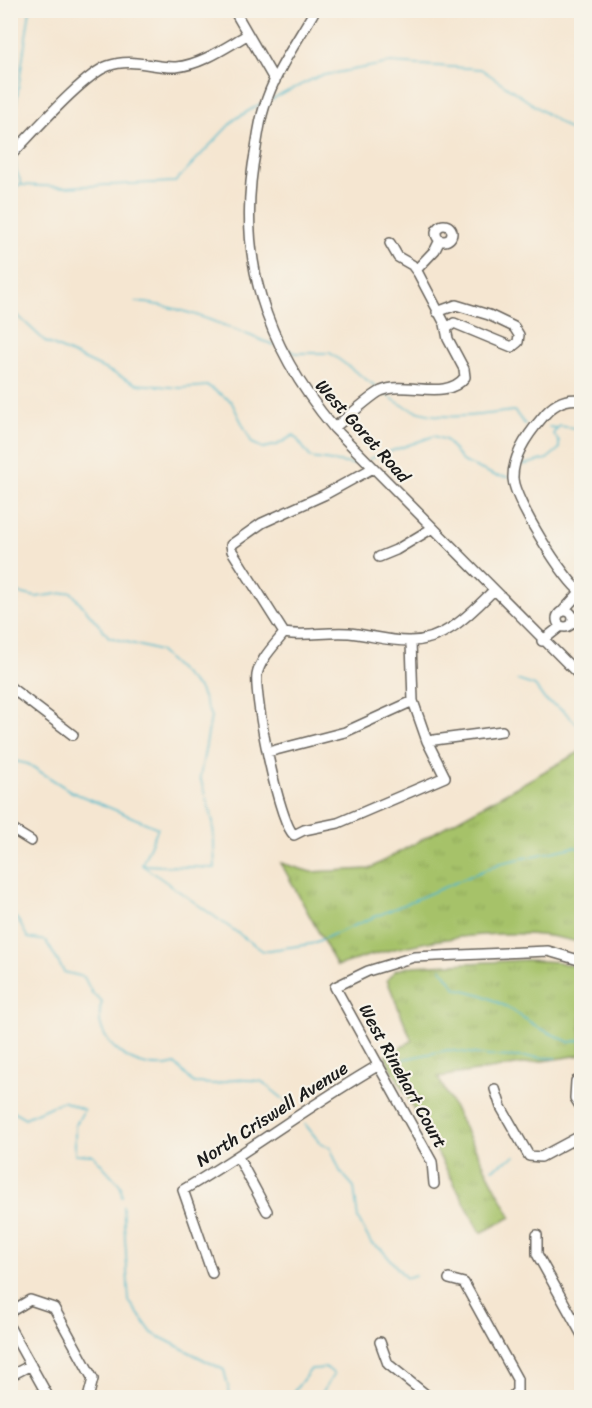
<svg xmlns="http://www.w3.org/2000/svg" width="592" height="1408" viewBox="0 0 592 1408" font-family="Sriracha,sans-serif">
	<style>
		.park { fill: url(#park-tufts); stroke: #616f42; stroke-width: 1.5 }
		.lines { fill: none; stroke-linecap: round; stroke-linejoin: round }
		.stream { stroke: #4eb8cb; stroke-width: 1.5 }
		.minor-casing { stroke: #68635b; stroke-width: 12 }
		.minor { stroke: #fff; stroke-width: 9 }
		.labels { text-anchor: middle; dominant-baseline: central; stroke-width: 4.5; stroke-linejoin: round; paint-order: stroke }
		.street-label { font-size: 18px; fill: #1c1c1c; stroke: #f7f3e8 }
	</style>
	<defs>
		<pattern id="park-tufts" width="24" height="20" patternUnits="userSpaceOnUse" patternTransform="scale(1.5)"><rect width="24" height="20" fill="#a6c269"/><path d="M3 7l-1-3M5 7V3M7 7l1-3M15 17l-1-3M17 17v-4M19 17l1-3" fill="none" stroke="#8ea65a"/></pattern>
	</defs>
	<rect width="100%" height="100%" fill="#f7f3e8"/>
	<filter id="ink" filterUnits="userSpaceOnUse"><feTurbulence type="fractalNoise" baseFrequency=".0167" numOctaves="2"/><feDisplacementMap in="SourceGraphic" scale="12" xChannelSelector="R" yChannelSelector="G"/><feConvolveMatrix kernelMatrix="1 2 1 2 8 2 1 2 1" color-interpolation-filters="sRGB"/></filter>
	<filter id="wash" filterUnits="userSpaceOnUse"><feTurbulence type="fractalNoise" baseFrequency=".008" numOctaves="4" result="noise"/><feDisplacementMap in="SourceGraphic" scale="24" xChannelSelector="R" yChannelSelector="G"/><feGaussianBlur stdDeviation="1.35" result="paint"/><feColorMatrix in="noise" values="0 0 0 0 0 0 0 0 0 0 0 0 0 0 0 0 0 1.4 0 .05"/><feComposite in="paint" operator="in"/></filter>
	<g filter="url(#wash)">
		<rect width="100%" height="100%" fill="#f5e6d1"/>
		<path class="park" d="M 581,751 L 581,943 C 512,921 405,942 337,966 L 281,863 L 311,872 L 369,869 Z
			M 526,960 L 559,962 L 581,969 L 581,1055 L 438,1077 L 511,1217 L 481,1233 L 385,1056 L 412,1041 L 387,980 L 396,970 L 413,966 Z"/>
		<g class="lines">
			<path class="stream" d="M 272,99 L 319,76 L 390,63 L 481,69 L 582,138
				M 14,146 L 13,124 L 30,10
				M 15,157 L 16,170 L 22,185 L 64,187 L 175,182 L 235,119 L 262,103
				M 10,187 L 21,185
				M 136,302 C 185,306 229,328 274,345
				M 14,312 L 46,342 L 137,384 L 180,388 L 208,386 L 231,401 L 252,443 L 263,448 L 277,445 L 294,435 L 311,458 L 352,464 L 361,461
				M 287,349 L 296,353 L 330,353 L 378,388
				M 384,393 C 425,426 466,416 514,411 L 525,424
				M 549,427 L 557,428
				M 369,459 L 434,436 L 446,440 L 462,461 L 496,476 L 508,477
				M 523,465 L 547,459 L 559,449 L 559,441 L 553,434 L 559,426 L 582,429
				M 15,592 L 36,597 L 71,592 L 109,637 L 159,651 L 200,690 L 211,717 L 200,777 L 213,822 L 215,868 L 142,865 L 263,951 L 311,944 L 501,863 L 574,847 L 582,849
				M 517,680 L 535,686 L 545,700 L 564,711 L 582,729
				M 10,760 L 28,764 L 72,792 L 158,828 L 142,864
				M 10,913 L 18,920 L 28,938 L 46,941 L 64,972 L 84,977 L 92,993 L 102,1001 C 88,1043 138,1075 175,1064 L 194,1083 L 217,1084 L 234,1079 L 261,1081 L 292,1106
				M 441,968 L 456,988 L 483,995 L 507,1007 L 539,1028 L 569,1042 L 582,1040
				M 404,1059 L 448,1050 L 489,1056 L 556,1058
				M 10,1109 L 25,1118 L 63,1101 L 84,1110 L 75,1126 L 75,1154 L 93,1155 L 121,1186 L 122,1197
				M 305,1124 L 321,1144 L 330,1147 L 340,1171 L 354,1187 L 358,1219 L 371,1243 L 382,1250 L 406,1278 L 415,1275
				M 492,1169 L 515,1156
				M 123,1206 L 129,1301 L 152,1333 L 224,1370 L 231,1398
				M 289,1398 L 311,1369 L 327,1368 L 334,1374 L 321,1394 L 322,1398"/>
		</g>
	</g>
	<g filter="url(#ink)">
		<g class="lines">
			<g class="minor-casing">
				<path id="minor" d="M 234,10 L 275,81
					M 315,10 C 297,42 274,73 264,108 C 260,120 258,135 256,148 C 235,256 265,345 334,428 L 582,678
					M 10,156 C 31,135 83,75 108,66 C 132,57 153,68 176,67 C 201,65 226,47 247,35
					M436 233a8 8 0 1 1 16 0a8 8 0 1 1-16 0Z
					M 416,270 L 435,250 L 440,240
					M 437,312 L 456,305 L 489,315 L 514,327 L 519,335 L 518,342 L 512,347 L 454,323 L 446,329
					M 582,400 C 565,397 552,405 542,418 C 528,434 512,457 513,479 C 515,501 563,579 582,593
					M 334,428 C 343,421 373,394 381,391 C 406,380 446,402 465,377 L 464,369 L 448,339 L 445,324 L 418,273 L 412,265 L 398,257 L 390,243
					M 373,468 L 324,495 L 262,523 L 231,545 L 232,551 L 284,633 C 306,637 327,631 349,633 C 369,635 388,641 408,641 C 444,642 470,614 493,591
					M 379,557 L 396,550 L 431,529
					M 10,594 L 10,608
					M557 619a8 8 0 1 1 16 0a8 8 0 1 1-16 0Z
					M 562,612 L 580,592
					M 284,633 C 275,645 260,659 257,675 C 254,698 279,823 294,835 L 304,830 L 338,823 L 445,777 L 427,741 L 413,701 L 411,642
					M 542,641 L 561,626
					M 10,687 L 73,735
					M 427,741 L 502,731
					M 268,752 L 345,732 L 413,701
					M 10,828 L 31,841
					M 576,1081 L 575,1098 L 582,1109
					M 495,1089 L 501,1107 L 529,1156 L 541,1157 L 582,1135
					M 238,1157 L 267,1211
					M 434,1184 L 432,1162 L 335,987 L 368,971 L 414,957 L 548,951 L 582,961
					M 537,1235 L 537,1254 L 582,1335
					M 212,1273 L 183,1190 C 250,1151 311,1104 379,1065
					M 449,1279 L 464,1283 L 517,1379 L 517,1391 L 511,1398
					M 10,1312 L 30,1300 L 54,1308 L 93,1379 L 88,1398
					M 10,1328 L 49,1398
					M 380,1342 L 388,1364 L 430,1398
					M 10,1376 L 31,1365"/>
			</g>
			<use href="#minor" class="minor"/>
		</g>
	</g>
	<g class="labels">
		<g class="street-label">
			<text transform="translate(363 431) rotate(48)">West Goret Road</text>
			<text transform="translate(403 1076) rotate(61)">West Rinehart Court</text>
			<text transform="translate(272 1114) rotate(-33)">North Criswell Avenue</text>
		</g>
	</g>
	<rect width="592" height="1408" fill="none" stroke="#f7f3e8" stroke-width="36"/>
</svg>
